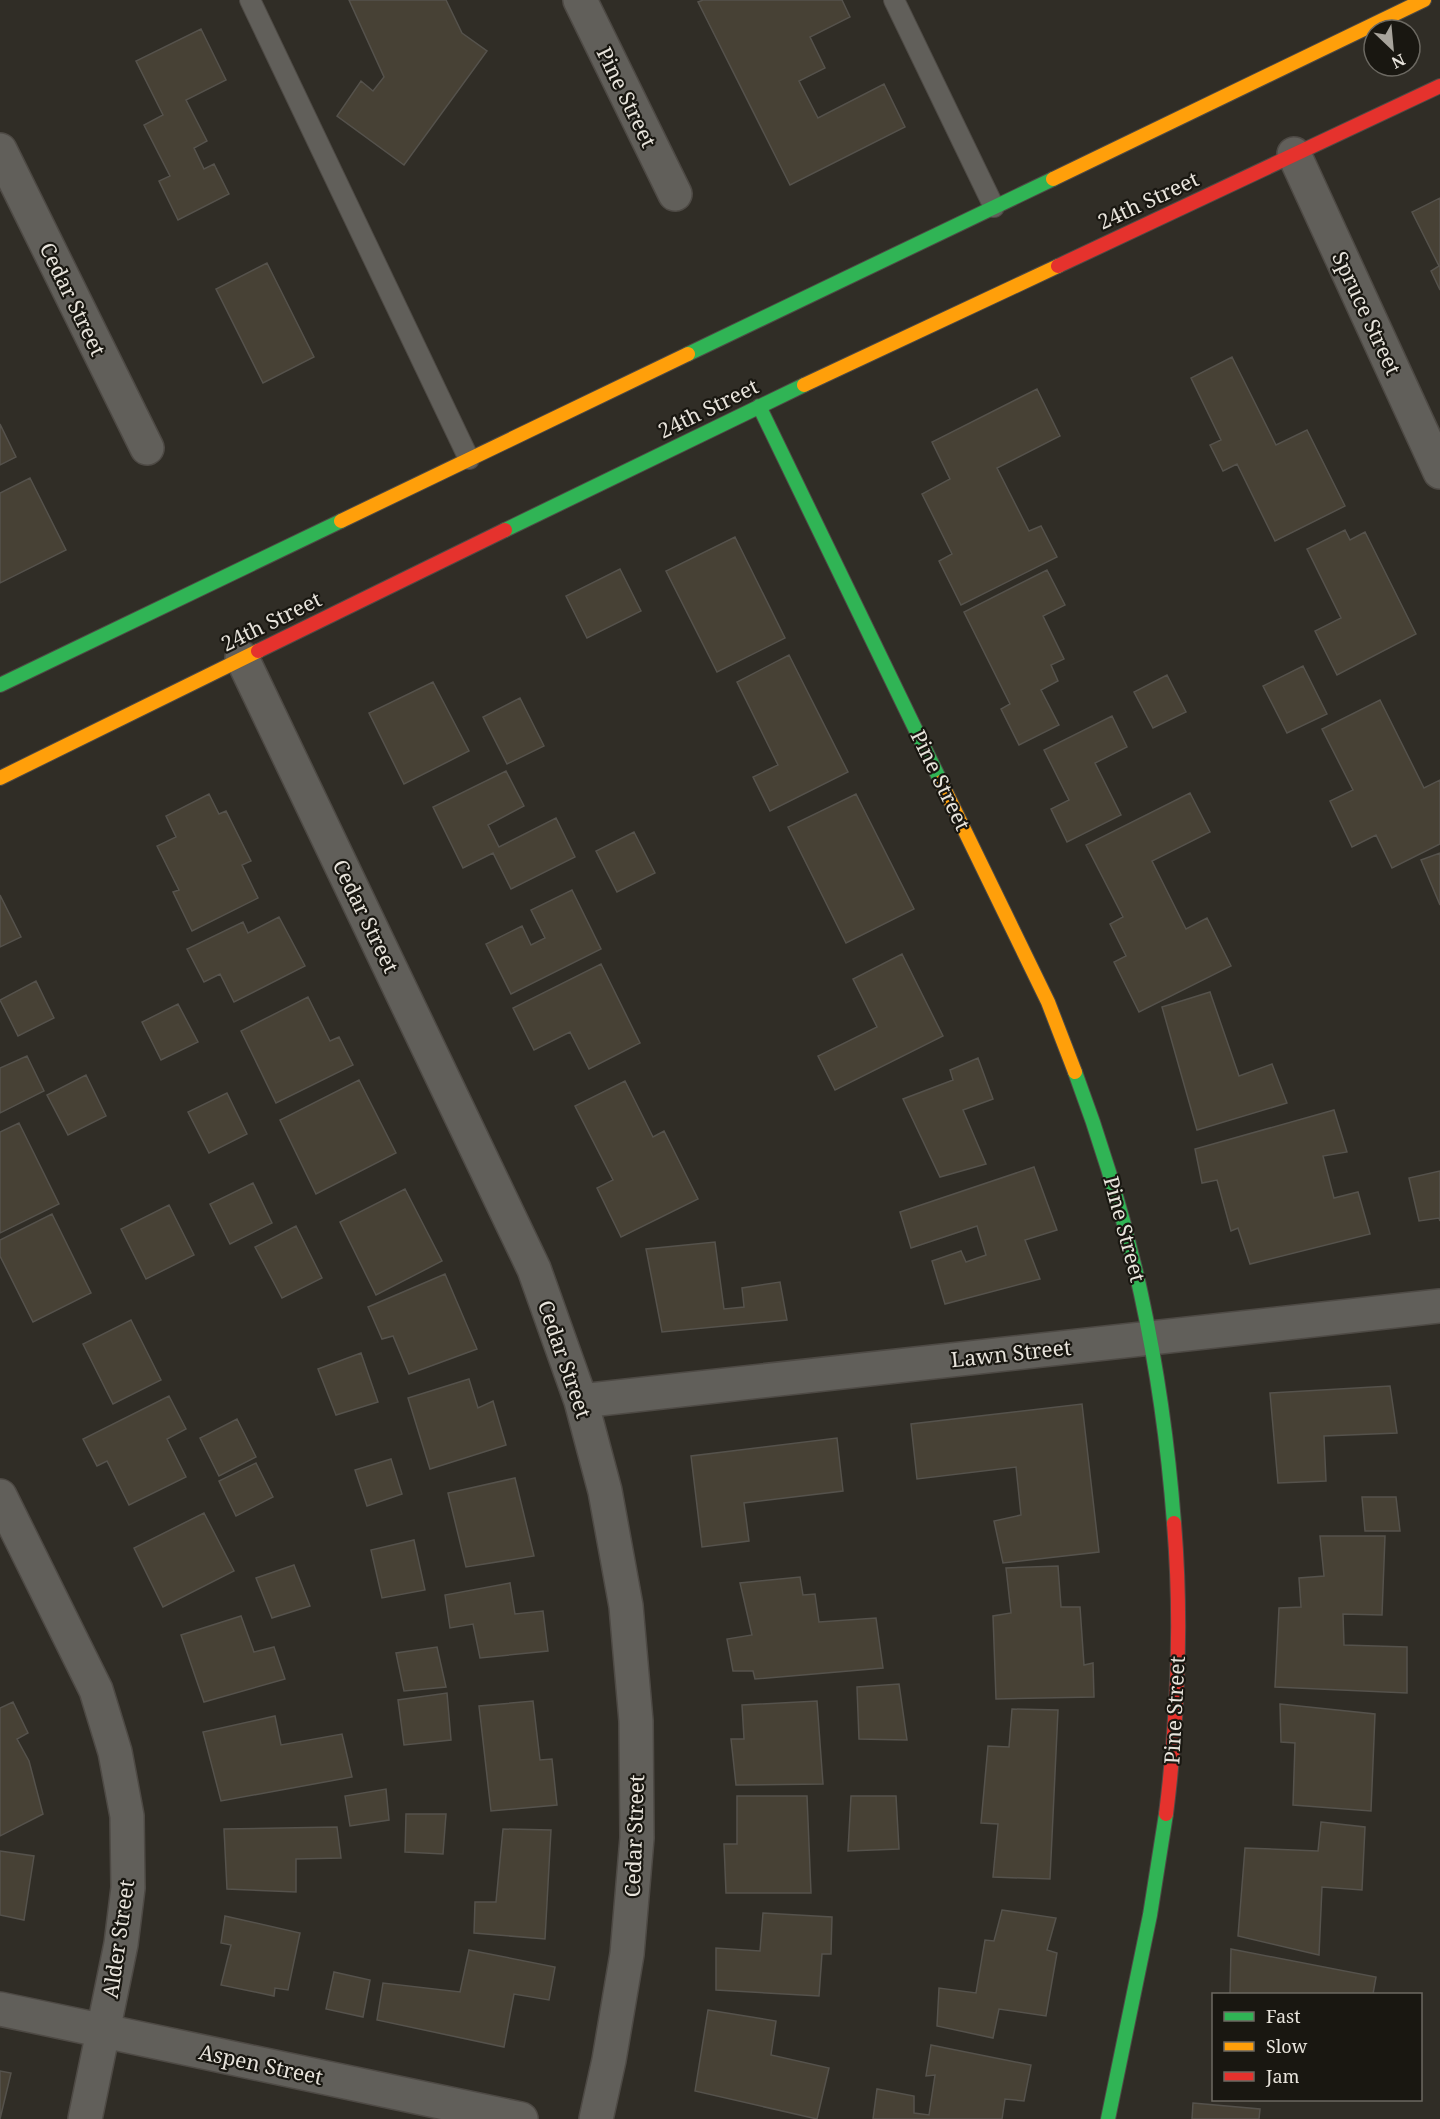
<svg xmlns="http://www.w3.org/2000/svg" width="1440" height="2119" viewBox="0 0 1440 2119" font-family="'Noto Serif',serif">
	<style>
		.building { fill: #474135; stroke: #55524c; stroke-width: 1.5 }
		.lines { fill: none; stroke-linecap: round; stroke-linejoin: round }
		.lane-casing { stroke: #4e4a45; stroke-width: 22 }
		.street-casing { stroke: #4e4a45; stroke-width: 36 }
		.fast-casing { stroke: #4e4a45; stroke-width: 16 }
		.slow-casing { stroke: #4e4a45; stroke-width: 16 }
		.jam-casing { stroke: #4e4a45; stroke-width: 16 }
		.lane { stroke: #615f5a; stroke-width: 20 }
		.street { stroke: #615f5a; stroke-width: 33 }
		.fast { stroke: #30b455; stroke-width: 14 }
		.slow { stroke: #ff9f0a; stroke-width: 14 }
		.jam { stroke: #e5322d; stroke-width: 14 }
		.labels { text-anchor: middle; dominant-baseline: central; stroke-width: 4.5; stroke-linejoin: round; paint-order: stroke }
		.street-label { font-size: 21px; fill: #e8e4dc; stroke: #191711 }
	</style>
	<rect width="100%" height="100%" fill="#302d26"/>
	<path class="building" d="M 349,0 L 446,0 L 462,33 L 487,51 L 404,165 L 337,116 L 361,81 L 373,91 L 384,77 Z
		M 703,0 L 842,0 L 850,17 L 810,37 L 825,68 L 799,81 L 818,118 L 884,84 L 905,127 L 790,185 L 698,2 Z
		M 201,29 L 226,80 L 186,100 L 207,141 L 194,148 L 204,169 L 214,164 L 229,194 L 178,220 L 159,181 L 170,176 L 144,125 L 163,115 L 136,61 Z
		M 1440,198 L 1440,290 L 1431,271 L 1439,266 L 1412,212 Z
		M 267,263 L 314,357 L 263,383 L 216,289 Z
		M 1232,357 L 1276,445 L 1307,430 L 1345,506 L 1275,541 L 1237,464 L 1223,471 L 1210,445 L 1221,440 L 1191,378 Z
		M 1037,389 L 1060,436 L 997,468 L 1029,531 L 1041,526 L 1057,557 L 961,605 L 939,561 L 952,554 L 922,494 L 950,479 L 932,442 Z
		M 0,424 L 16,457 L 0,465 Z
		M 30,478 L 66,550 L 0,583 L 0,493 Z
		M 1345,530 L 1350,540 L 1365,532 L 1416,634 L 1337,675 L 1315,631 L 1341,618 L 1307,549 Z
		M 735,537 L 785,638 L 717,672 L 666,571 Z
		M 620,569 L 641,611 L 587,638 L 566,596 Z
		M 1047,570 L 1065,605 L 1043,616 L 1064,659 L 1051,665 L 1058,681 L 1041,690 L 1059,725 L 1019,745 L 1001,709 L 1010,704 L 964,612 Z
		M 789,655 L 848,772 L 770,811 L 753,777 L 778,765 L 737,682 Z
		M 1303,666 L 1327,714 L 1287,733 L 1263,686 Z
		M 1167,675 L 1186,712 L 1153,728 L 1134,692 Z
		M 433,682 L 469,751 L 404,784 L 369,713 Z
		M 520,698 L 544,746 L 507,764 L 483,717 Z
		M 1380,700 L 1424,788 L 1440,780 L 1440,844 L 1392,868 L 1376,835 L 1352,847 L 1330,801 L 1353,790 L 1322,729 Z
		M 1112,716 L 1127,747 L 1095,763 L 1121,815 L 1067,842 L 1051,809 L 1069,800 L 1044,750 Z
		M 506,771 L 524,806 L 488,825 L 499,847 L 556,818 L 575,857 L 511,889 L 493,853 L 463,868 L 433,807 Z
		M 1190,793 L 1210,832 L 1152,861 L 1186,929 L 1207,918 L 1231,966 L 1139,1012 L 1114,962 L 1126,956 L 1110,924 L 1123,917 L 1086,845 Z
		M 209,794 L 219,814 L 226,811 L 251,861 L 242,865 L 258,898 L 192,931 L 173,892 L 179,890 L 157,846 L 176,837 L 166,816 Z
		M 856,794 L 914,909 L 846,943 L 788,827 Z
		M 634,832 L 655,873 L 617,892 L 596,851 Z
		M 1440,853 L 1440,905 L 1421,860 Z
		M 572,890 L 601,949 L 511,994 L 486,944 L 522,926 L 531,945 L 545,938 L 531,910 Z
		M 0,895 L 21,937 L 0,947 Z
		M 279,917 L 305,966 L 234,1002 L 220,974 L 204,982 L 187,949 L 243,922 L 248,933 Z
		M 902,954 L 943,1036 L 835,1090 L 818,1056 L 877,1027 L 853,979 Z
		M 601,964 L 640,1043 L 589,1069 L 570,1032 L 534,1050 L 513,1008 Z
		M 36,981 L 54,1018 L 18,1036 L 0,1000 Z
		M 1210,992 L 1239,1076 L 1272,1064 L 1287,1103 L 1197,1130 L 1162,1007 Z
		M 308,997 L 330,1041 L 339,1037 L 353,1065 L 276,1103 L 241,1031 Z
		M 178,1004 L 198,1042 L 161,1060 L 142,1022 Z
		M 27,1056 L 44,1091 L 0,1113 L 0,1068 Z
		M 978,1058 L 993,1099 L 963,1110 L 986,1164 L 940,1177 L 903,1099 L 953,1080 L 950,1070 Z
		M 86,1075 L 106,1116 L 68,1135 L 47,1095 Z
		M 359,1080 L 396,1153 L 316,1194 L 280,1120 Z
		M 625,1081 L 653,1137 L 664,1131 L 698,1199 L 621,1237 L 597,1188 L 613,1180 L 575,1106 Z
		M 227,1093 L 247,1134 L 209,1153 L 188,1112 Z
		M 1334,1110 L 1347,1152 L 1323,1156 L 1334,1198 L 1358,1192 L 1370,1234 L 1250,1264 L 1238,1228 L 1231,1231 L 1217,1180 L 1202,1183 L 1195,1149 Z
		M 19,1123 L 59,1204 L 0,1233 L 0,1132 Z
		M 1034,1167 L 1057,1230 L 1025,1240 L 1040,1279 L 945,1304 L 932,1261 L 961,1251 L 966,1262 L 986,1255 L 977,1226 L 911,1248 L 900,1212 Z
		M 1440,1171 L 1440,1221 L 1439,1218 L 1419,1221 L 1409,1178 Z
		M 253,1183 L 272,1223 L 230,1244 L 210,1204 Z
		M 405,1189 L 442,1261 L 376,1295 L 340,1222 Z
		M 169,1205 L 194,1255 L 146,1279 L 121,1229 Z
		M 52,1214 L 91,1293 L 33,1322 L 0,1256 L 0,1240 Z
		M 296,1226 L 322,1278 L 282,1298 L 255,1247 Z
		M 715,1242 L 724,1309 L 744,1307 L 742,1288 L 780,1282 L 787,1320 L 662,1332 L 646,1249 Z
		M 445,1274 L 477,1349 L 409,1374 L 393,1336 L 382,1339 L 368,1307 Z
		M 131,1320 L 161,1380 L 113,1404 L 83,1344 Z
		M 361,1353 L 378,1402 L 336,1415 L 318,1369 Z
		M 469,1379 L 478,1408 L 493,1401 L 506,1445 L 430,1469 L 408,1398 Z
		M 1390,1386 L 1397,1433 L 1324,1436 L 1326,1481 L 1278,1483 L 1270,1393 Z
		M 169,1396 L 186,1429 L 167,1439 L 186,1477 L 129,1505 L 107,1461 L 97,1466 L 83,1439 Z
		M 1082,1404 L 1099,1552 L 1003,1563 L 994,1521 L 1021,1515 L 1016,1467 L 917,1479 L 911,1424 Z
		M 237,1419 L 256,1457 L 219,1476 L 200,1438 Z
		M 837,1438 L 843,1491 L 744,1503 L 749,1541 L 702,1547 L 691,1456 Z
		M 391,1459 L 402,1494 L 367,1506 L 355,1470 Z
		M 256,1463 L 273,1497 L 236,1516 L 219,1481 Z
		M 515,1478 L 534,1556 L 466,1567 L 448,1493 Z
		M 1362,1497 L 1396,1497 L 1400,1531 L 1365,1531 Z
		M 204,1513 L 234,1571 L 163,1607 L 134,1548 Z
		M 1320,1536 L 1385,1536 L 1382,1615 L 1343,1614 L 1344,1645 L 1407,1647 L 1407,1693 L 1275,1687 L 1279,1608 L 1301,1607 L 1299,1578 L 1324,1576 Z
		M 414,1540 L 425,1590 L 382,1598 L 371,1550 Z
		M 294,1565 L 310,1606 L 272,1618 L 256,1578 Z
		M 1058,1566 L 1061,1607 L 1080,1607 L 1084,1665 L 1093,1663 L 1094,1697 L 996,1699 L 993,1616 L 1011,1613 L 1006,1568 Z
		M 800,1577 L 803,1595 L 815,1594 L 819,1622 L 876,1618 L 883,1668 L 755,1679 L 753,1671 L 733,1671 L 727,1639 L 752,1635 L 740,1583 Z
		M 510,1583 L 515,1614 L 543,1611 L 548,1651 L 480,1658 L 473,1624 L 450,1628 L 445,1595 Z
		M 241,1616 L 254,1652 L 274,1647 L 285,1679 L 204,1702 L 181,1635 Z
		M 437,1647 L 446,1687 L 404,1691 L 396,1653 Z
		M 899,1684 L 907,1740 L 859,1739 L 857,1687 Z
		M 447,1693 L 451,1740 L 404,1745 L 398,1700 Z
		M 533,1701 L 540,1760 L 552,1759 L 557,1805 L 491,1811 L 479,1706 Z
		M 817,1701 L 823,1784 L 736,1785 L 731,1739 L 744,1739 L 742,1705 Z
		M 13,1702 L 28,1733 L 17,1739 L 29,1761 L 43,1814 L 0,1836 L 0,1708 Z
		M 1280,1704 L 1375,1714 L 1371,1811 L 1293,1805 L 1295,1743 L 1281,1742 Z
		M 1012,1709 L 1058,1710 L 1050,1879 L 993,1877 L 998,1824 L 981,1823 L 988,1746 L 1009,1747 Z
		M 275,1716 L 281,1745 L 342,1734 L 352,1777 L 221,1801 L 203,1732 Z
		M 386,1789 L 389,1820 L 350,1826 L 345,1796 Z
		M 737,1796 L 807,1796 L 811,1893 L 726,1893 L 724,1844 L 737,1844 Z
		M 851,1796 L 896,1796 L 899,1849 L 848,1851 Z
		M 406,1814 L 446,1814 L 443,1854 L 405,1852 Z
		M 1321,1822 L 1365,1827 L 1362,1890 L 1322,1887 L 1319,1955 L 1238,1936 L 1245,1848 L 1318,1851 Z
		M 337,1827 L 341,1858 L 296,1859 L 296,1892 L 227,1889 L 224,1829 Z
		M 503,1829 L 551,1830 L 545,1939 L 474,1933 L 475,1902 L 496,1902 Z
		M 0,1851 L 34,1856 L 24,1920 L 0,1915 Z
		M 1002,1910 L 1056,1918 L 1047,1950 L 1057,1953 L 1046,2016 L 999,2009 L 993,2038 L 937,2026 L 939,1988 L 976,1993 L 985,1940 L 994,1941 Z
		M 763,1913 L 832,1917 L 831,1954 L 822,1954 L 819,1996 L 716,1990 L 716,1948 L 760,1951 Z
		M 225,1916 L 300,1933 L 288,1990 L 275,1988 L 274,1996 L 221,1985 L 231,1945 L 221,1943 Z
		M 1231,1949 L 1376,1977 L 1373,1994 L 1230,1994 Z
		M 469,1950 L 555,1967 L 549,2000 L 514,1994 L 504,2047 L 377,2020 L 383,1983 L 460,1992 Z
		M 334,1972 L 370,1980 L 363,2017 L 326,2009 Z
		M 708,2010 L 776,2021 L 771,2055 L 829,2068 L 817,2119 L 695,2091 Z
		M 931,2045 L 1031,2065 L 1024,2101 L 1005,2099 L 1002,2119 L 873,2119 L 877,2089 L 914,2096 L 914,2113 L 929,2115 L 935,2075 L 926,2076 Z
		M 0,2071 L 11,2073 L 0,2119 Z
		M 1193,2103 L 1260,2109 L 1259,2119 L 1192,2119 Z"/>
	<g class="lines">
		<g class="lane-casing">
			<path id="lane" d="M 250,0 L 469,459
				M 894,0 L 994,207"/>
		</g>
		<g class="street-casing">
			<path id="street" d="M 580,0 L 675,194
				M 0,150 L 147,448
				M 1294,154 L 1440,472
				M 242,658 L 534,1269 L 581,1401 L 605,1491 L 626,1606 L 636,1721 L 637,1838 L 627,1954 L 609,2060 L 596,2119
				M 581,1401 L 1440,1306
				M 0,1496 L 96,1690 L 115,1752 L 127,1816 L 128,1888 L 121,1944 L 85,2119
				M 0,2009 L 521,2119"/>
		</g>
		<g class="fast-casing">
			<path id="fast" d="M 688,354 L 1053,179
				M 759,406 L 941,782
				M 505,530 L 804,385
				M 0,685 L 341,521
				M 1075,1072 C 1131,1221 1162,1365 1174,1523
				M 1108,2119 L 1150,1915 L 1166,1814"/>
		</g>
		<g class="slow-casing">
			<path id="slow" d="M 1053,179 L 1424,0
				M 804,385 L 1058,266
				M 341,521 L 688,354
				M 0,778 L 258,651
				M 941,782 L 1048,1002 L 1075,1072"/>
		</g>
		<g class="jam-casing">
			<path id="jam" d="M 1058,266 L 1440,86
				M 258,651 L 505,530
				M 1166,1814 C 1178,1718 1182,1620 1174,1523"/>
		</g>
		<use href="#lane" class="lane"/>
		<use href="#street" class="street"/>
		<use href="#fast" class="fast"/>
		<use href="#slow" class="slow"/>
		<use href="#jam" class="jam"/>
	</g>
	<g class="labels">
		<g class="street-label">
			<text transform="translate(627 97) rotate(64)">Pine Street</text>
			<text transform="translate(1148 200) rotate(-25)">24th Street</text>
			<text transform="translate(73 299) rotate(64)">Cedar Street</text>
			<text transform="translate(1367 313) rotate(65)">Spruce Street</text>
			<text transform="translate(708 408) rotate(-26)">24th Street</text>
			<text transform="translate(271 621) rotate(-26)">24th Street</text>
			<text transform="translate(941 780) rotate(64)">Pine Street</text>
			<text transform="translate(366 916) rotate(64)">Cedar Street</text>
			<text transform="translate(1125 1229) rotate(75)">Pine Street</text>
			<text transform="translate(1011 1353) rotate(-6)">Lawn Street</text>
			<text transform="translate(565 1359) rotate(71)">Cedar Street</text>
			<text transform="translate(1174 1710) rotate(-87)">Pine Street</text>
			<text transform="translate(634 1836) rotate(-88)">Cedar Street</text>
			<text transform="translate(118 1939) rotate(-82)">Alder Street</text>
			<text transform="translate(261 2064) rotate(12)">Aspen Street</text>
		</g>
	</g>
	<rect x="1212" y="1993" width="210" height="108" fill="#191711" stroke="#6c6962" stroke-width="1.5"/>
	<rect x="1224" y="2012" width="30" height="9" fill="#30b455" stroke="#6c6962" stroke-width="1.5"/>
	<text x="1266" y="2023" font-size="18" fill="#e8e4dc">Fast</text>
	<rect x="1224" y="2042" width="30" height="9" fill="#ff9f0a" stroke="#6c6962" stroke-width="1.5"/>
	<text x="1266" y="2053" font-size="18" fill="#e8e4dc">Slow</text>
	<rect x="1224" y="2072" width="30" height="9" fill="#e5322d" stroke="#6c6962" stroke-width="1.5"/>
	<text x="1266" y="2083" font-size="18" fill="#e8e4dc">Jam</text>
	<g transform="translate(1392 48) rotate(154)"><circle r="28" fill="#191711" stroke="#6c6962" stroke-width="1.5"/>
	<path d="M0-4.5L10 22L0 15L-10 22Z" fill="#a8a49c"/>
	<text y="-9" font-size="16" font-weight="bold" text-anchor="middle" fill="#e8e4dc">N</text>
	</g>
</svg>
